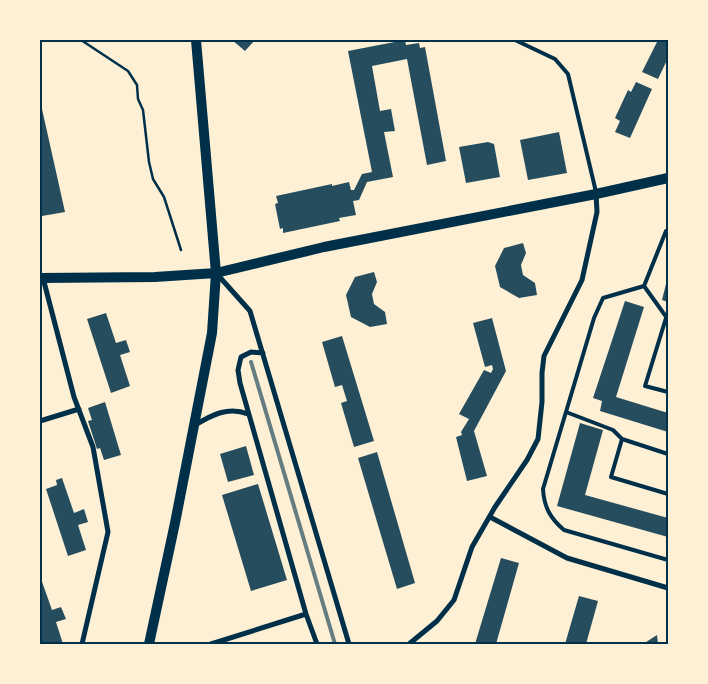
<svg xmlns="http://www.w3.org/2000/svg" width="708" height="684" viewBox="0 0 708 684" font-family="Barlow,sans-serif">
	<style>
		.building { fill: #264d5e }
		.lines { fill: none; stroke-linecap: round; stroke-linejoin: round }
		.path { stroke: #003049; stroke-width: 2.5 }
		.service { stroke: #003049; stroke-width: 4 }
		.minor { stroke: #003049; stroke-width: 5 }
		.secondary { stroke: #003049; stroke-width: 10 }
		.rail { stroke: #657d81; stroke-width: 4 }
		.neatline { fill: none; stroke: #003049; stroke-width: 2 }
	</style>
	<rect width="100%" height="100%" fill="#fdf0d5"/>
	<path class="building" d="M 232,40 L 255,40 L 245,51 Z
		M 405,40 L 406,45 L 419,43 L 420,48 L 425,47 L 446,161 L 427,165 L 407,59 L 372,66 L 380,111 L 391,109 L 395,131 L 384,132 L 393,177 L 367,182 L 359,200 L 353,201 L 356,215 L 339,218 L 340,221 L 283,233 L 283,228 L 280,229 L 275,204 L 278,203 L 276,196 L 332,184 L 332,186 L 349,182 L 351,190 L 354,190 L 362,174 L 372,172 L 348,51 Z
		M 658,40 L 668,40 L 668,58 L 658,79 L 642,72 Z
		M 636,82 L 652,89 L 630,138 L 615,132 L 620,121 L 615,118 L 628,90 L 631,92 Z
		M 40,100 L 65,212 L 42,216 L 40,208 Z
		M 559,132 L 567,173 L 528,180 L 520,140 Z
		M 488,142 L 494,144 L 500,177 L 466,183 L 459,147 Z
		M 523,243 L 526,253 L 521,265 L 523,275 L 535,283 L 537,295 L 519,298 L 500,287 L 495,266 L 504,248 Z
		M 374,272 L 377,282 L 372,294 L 374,304 L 385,312 L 387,324 L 370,327 L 351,317 L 346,295 L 355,277 Z
		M 667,280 L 668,280 L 668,302 L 662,300 Z
		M 625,301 L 644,307 L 616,397 L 668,413 L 668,432 L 600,411 L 602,401 L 593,398 Z
		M 106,313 L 116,343 L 126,340 L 130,352 L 120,355 L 130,386 L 111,393 L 87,319 Z
		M 492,318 L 506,371 L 474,431 L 487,476 L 467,481 L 456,437 L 462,435 L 461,432 L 469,419 L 459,414 L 484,370 L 491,373 L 493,369 L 492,365 L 485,367 L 473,323 Z
		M 342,336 L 374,441 L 354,447 L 341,403 L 347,401 L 342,385 L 335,387 L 322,342 Z
		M 105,402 L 121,455 L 104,460 L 100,448 L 97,449 L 88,421 L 92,420 L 88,408 Z
		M 580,423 L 603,430 L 585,495 L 668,518 L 668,537 L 557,506 Z
		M 246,446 L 254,475 L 228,482 L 220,454 Z
		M 377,452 L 415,583 L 397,589 L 358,458 Z
		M 62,478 L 74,513 L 84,509 L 88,522 L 78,525 L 86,550 L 68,556 L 46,489 L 57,485 L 56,480 Z
		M 258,484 L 287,580 L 251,591 L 222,495 Z
		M 501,558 L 519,563 L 496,644 L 475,644 Z
		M 40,576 L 52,610 L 61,607 L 66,619 L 56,622 L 63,644 L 42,644 L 40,637 Z
		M 579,596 L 598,601 L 586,644 L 565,644 Z
		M 657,635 L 658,644 L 643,644 Z"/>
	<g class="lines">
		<path class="path" d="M 81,40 L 128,71 L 137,85 L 138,99 L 143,110 L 149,162 L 153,179 L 164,197 L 181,250"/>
		<path class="service" d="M 515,40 L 555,59 L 568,74 L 596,192
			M 668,231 L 666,231 L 644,286 L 603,298 L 594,318 L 543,489 C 544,507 550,518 564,530 L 668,560
			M 644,286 L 667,318
			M 666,318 L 645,386 L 668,392
			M 566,412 L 613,430 L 622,439 L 668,454
			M 622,439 L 611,477 L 668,494"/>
		<path class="minor" d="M 217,274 L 250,311 L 349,644
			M 43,278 L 74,397 L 93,447 L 108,532 L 82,644
			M 263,353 L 251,352 L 241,357 L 238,370 L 240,383 L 306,614 L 317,644
			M 40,421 L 79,409
			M 195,425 C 212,415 228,406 248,414
			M 490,517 L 567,558 L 668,588
			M 211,644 L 306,614
			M 409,644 L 437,621 L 454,600 L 472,547 L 495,507 L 527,460 L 538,439 L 542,402 L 542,373 L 544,356 L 582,280 L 597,212 L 596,194"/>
		<path class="secondary" d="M 40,278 L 155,277 L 216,273 L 324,247 L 596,194 L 668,178
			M 149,644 L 175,523 L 212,333 L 216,273 L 196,40"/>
		<path class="rail" d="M 251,362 L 335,644"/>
	</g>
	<rect width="708" height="684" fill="none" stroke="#fdf0d5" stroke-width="82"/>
	<rect x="41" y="41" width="626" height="602" class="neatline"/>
</svg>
